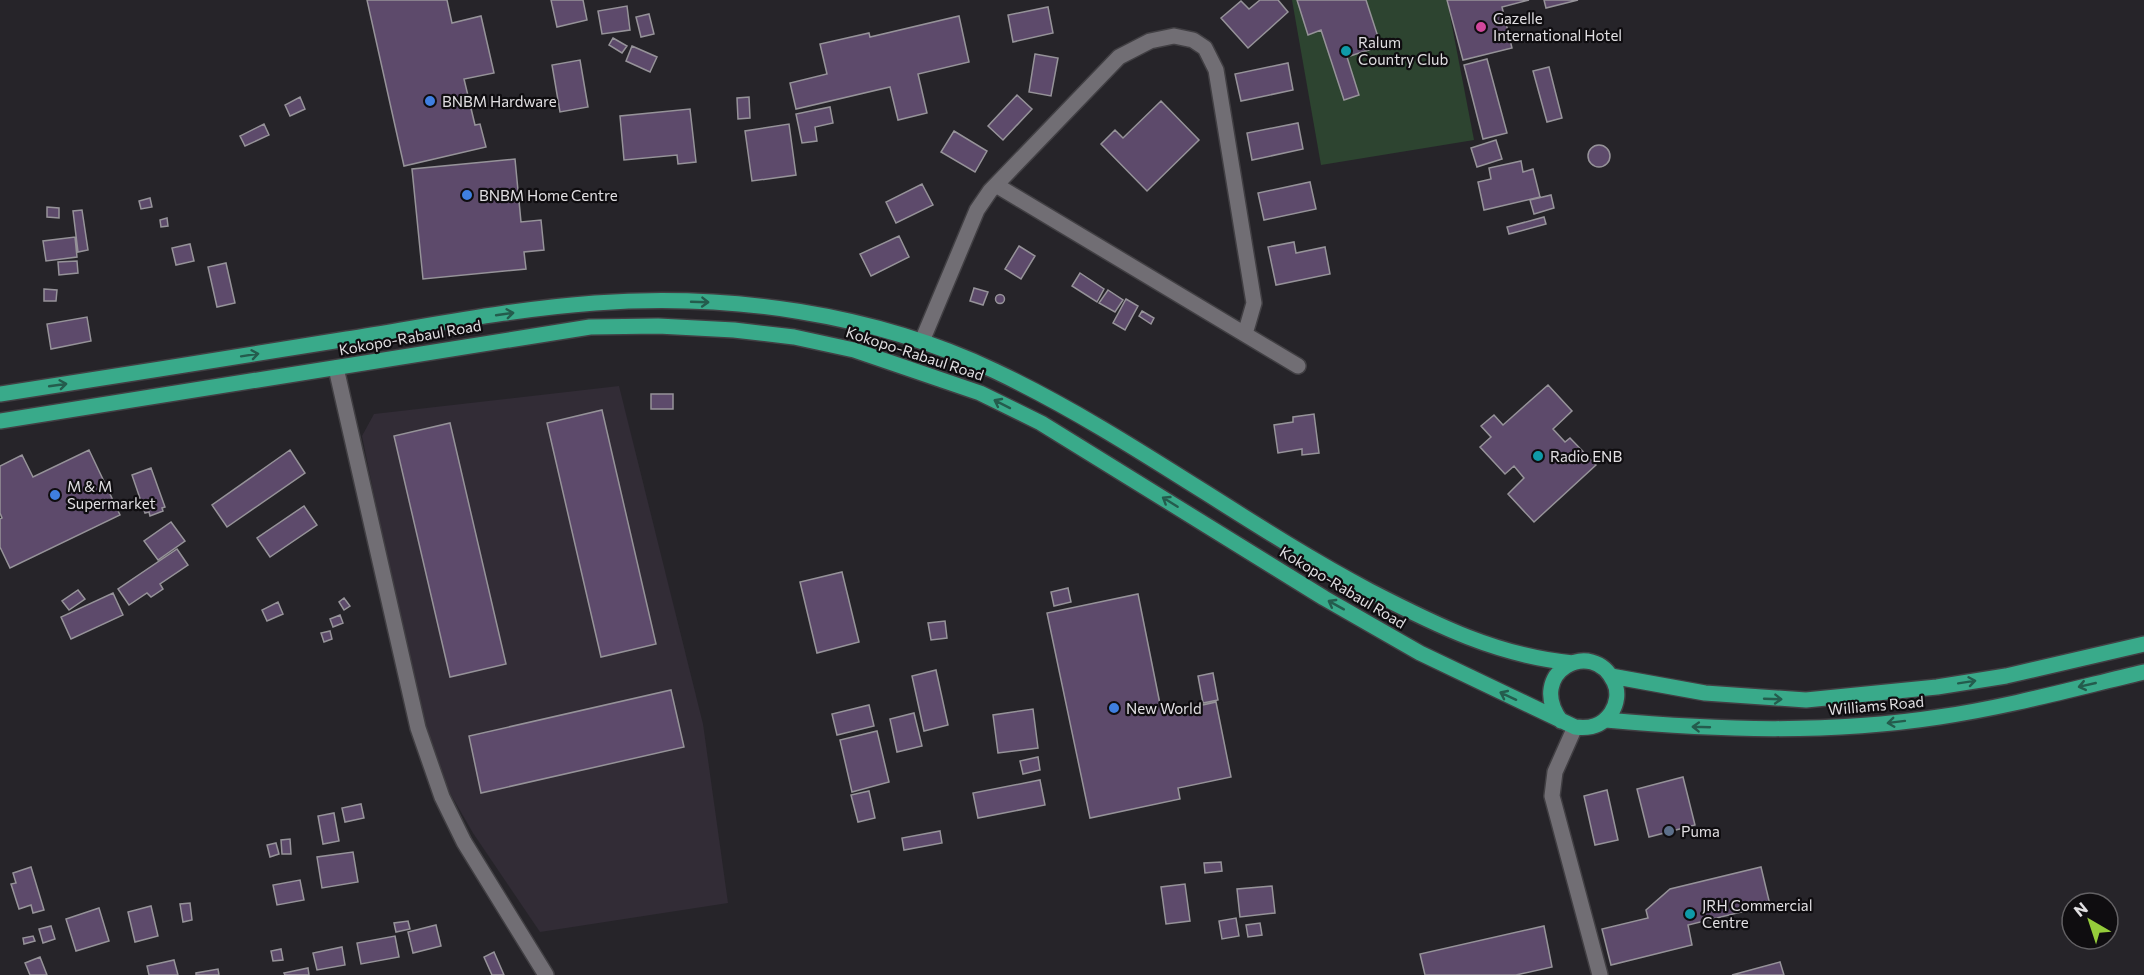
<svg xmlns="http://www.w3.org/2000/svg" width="2144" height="975" viewBox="0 0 2144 975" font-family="Commissioner,sans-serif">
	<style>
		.built { fill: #322c36 }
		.green { fill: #2d4430 }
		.building { fill: #5d4a6b; stroke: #969399; stroke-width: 1.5 }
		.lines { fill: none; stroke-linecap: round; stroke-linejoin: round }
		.minor-casing { stroke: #413f43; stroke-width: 18 }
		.tertiary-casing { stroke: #413f43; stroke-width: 18 }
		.primary-casing { stroke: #413f43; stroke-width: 18 }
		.minor { stroke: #716e74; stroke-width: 15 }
		.tertiary { stroke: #716e74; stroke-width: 15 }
		.primary { stroke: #39aa8a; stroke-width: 15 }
		.oneway { stroke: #245c4d }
		.hotel-dot { fill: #d1479c; stroke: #0f0d10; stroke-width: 2 }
		.culture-dot { fill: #0f9aa8; stroke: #0f0d10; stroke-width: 2 }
		.shop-dot { fill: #3f7fe0; stroke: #0f0d10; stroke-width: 2 }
		.service-dot { fill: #5c6f8a; stroke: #0f0d10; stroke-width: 2 }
		.labels { text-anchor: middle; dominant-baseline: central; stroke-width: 4.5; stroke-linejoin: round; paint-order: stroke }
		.poi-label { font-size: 15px; fill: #e1dfe2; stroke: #0f0d10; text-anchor: start }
		.street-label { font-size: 15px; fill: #e1dfe2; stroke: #0f0d10 }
	</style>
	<rect width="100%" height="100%" fill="#262429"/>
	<path class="built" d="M 619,386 L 703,724 L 728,903 L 540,932 L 473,833 L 427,753 L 362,436 L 374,414 Z"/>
	<path class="green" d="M 1292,0 L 1447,0 L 1474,140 L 1321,165 Z"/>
	<path class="building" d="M 367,0 L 447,0 L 452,23 L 481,16 L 494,73 L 464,79 L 475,125 L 480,124 L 486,147 L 404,166 Z
		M 551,0 L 583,0 L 587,20 L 557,27 Z
		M 1260,0 L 1278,0 L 1288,12 L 1248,48 L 1221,18 L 1241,1 L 1249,9 Z
		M 1297,0 L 1366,0 L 1381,46 L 1347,57 L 1359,95 L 1344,100 L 1321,30 L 1308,35 Z
		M 1447,0 L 1529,0 L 1502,7 L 1512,48 L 1463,60 Z
		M 1544,0 L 1578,0 L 1546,8 Z
		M 627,6 L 630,30 L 602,34 L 598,11 Z
		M 1048,7 L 1053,33 L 1013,42 L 1008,15 Z
		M 649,14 L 654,34 L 641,37 L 636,17 Z
		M 959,16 L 969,62 L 918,74 L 927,113 L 898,120 L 890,87 L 796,109 L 790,83 L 827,74 L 820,44 L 869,33 L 870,37 Z
		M 613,38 L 627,46 L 622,53 L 609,45 Z
		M 632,46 L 657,57 L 650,72 L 626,61 Z
		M 1035,54 L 1058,58 L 1051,96 L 1029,92 Z
		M 1487,59 L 1507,133 L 1483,139 L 1464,65 Z
		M 580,60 L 588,107 L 560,112 L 552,65 Z
		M 1288,63 L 1293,90 L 1241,101 L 1235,74 Z
		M 1549,67 L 1562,118 L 1547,122 L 1533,71 Z
		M 1017,95 L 1032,109 L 1003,140 L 988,126 Z
		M 300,97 L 305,109 L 290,116 L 285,105 Z
		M 749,97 L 750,118 L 738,119 L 737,98 Z
		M 1161,101 L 1199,140 L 1147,191 L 1101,144 L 1115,130 L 1123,138 Z
		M 830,107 L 833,123 L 815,127 L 817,141 L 802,143 L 796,114 Z
		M 690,109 L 696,162 L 678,164 L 677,155 L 624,160 L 620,116 Z
		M 1298,123 L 1303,149 L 1252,160 L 1247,133 Z
		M 264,124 L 269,135 L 245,146 L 240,136 Z
		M 789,124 L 796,175 L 752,181 L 745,131 Z
		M 954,131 L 987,151 L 975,172 L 941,152 Z
		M 1496,140 L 1502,159 L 1477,167 L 1471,148 Z
		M1588 156a11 11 0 1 1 22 0a11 11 0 1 1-22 0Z
		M 515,159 L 521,222 L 541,220 L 544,250 L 524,252 L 526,269 L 423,279 L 412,169 Z
		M 1521,161 L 1523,172 L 1533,169 L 1540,197 L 1484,210 L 1478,182 L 1491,179 L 1489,168 Z
		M 1310,182 L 1316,209 L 1264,220 L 1258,193 Z
		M 922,184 L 933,205 L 896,223 L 886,202 Z
		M 1551,195 L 1554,208 L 1534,214 L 1530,200 Z
		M 150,198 L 152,207 L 141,209 L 139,201 Z
		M 47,207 L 59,208 L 59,218 L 47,217 Z
		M 82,210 L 88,250 L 78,252 L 73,211 Z
		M 1544,217 L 1546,224 L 1509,234 L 1507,227 Z
		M 167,218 L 168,226 L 161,227 L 160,220 Z
		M 899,236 L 909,257 L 871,276 L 860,254 Z
		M 75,237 L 77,257 L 46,261 L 43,241 Z
		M 1294,242 L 1296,253 L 1325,247 L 1330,274 L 1276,285 L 1268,247 Z
		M 190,244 L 194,261 L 176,265 L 172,248 Z
		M 1019,246 L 1035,256 L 1021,279 L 1005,269 Z
		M 77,261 L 78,273 L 59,275 L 58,262 Z
		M 226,263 L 235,303 L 217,307 L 208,267 Z
		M 1080,273 L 1104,289 L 1097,302 L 1072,286 Z
		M 974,288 L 988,292 L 983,305 L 970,301 Z
		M 44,289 L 57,290 L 56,301 L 44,301 Z
		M 1108,290 L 1123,300 L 1115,312 L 1099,303 Z
		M995.5 299a4.5 4.5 0 1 1 9 0a4.5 4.5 0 1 1-9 0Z
		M 1126,299 L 1138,306 L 1125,330 L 1113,323 Z
		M 1142,311 L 1154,318 L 1151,324 L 1139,316 Z
		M 87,317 L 91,341 L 51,349 L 47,324 Z
		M 1548,385 L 1572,411 L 1553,429 L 1565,442 L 1570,438 L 1596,465 L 1534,522 L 1508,494 L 1524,478 L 1514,466 L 1505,474 L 1480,447 L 1491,437 L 1481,426 L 1494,415 L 1503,425 Z
		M 651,394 L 673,394 L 673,409 L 651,409 Z
		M 602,410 L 656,644 L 601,657 L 547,423 Z
		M 1314,414 L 1319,453 L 1302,455 L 1302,449 L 1278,453 L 1274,425 L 1293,422 L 1293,417 Z
		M 450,423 L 506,664 L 450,677 L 394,436 Z
		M 89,450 L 120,515 L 10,568 L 0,547 L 0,519 L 2,518 L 0,513 L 0,466 L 22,455 L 33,477 Z
		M 290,450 L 305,473 L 227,527 L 212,505 Z
		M 151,468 L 165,507 L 162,508 L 163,511 L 150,516 L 149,512 L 145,513 L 132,475 Z
		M 304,506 L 317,525 L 270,557 L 257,538 Z
		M 171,522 L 185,541 L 158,560 L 144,541 Z
		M 177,549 L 188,565 L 160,584 L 163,589 L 151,597 L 147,593 L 129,605 L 118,589 Z
		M 842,572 L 859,642 L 817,653 L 800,582 Z
		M 1068,588 L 1071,602 L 1054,606 L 1051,592 Z
		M 78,590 L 85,599 L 69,610 L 62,601 Z
		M 113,593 L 123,615 L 71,639 L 61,617 Z
		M 1138,594 L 1162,714 L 1216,702 L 1231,777 L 1178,788 L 1180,799 L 1090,818 L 1047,613 Z
		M 344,598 L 350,606 L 344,610 L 339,602 Z
		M 278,602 L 283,614 L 267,621 L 262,610 Z
		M 340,615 L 343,623 L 333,627 L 330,619 Z
		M 945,621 L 947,638 L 931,640 L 928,623 Z
		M 330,631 L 332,639 L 324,642 L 321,633 Z
		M 936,670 L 948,725 L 924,731 L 912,676 Z
		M 1213,673 L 1218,700 L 1203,703 L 1198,676 Z
		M 671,690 L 684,747 L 481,793 L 469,736 Z
		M 869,705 L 874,726 L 837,735 L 832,714 Z
		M 1033,709 L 1038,748 L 998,753 L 993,715 Z
		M 914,713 L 922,746 L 897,752 L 890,719 Z
		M 877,731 L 889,782 L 852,792 L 840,740 Z
		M 1038,757 L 1040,770 L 1023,774 L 1020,761 Z
		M 1683,777 L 1695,825 L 1649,837 L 1637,789 Z
		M 1040,780 L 1045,805 L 978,818 L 973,793 Z
		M 1607,790 L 1618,840 L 1595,845 L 1584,796 Z
		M 869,791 L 875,818 L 858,822 L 851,795 Z
		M 361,804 L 364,818 L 345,822 L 342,808 Z
		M 334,813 L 339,841 L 323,844 L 318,816 Z
		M 940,831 L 942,843 L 904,850 L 902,838 Z
		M 290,839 L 291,854 L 282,854 L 281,840 Z
		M 276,843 L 279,854 L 270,857 L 267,845 Z
		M 353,852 L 358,882 L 322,888 L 317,857 Z
		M 1221,862 L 1222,871 L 1205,873 L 1204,863 Z
		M 31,867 L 44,910 L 33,913 L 31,905 L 19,909 L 11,884 L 16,883 L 13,873 Z
		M 1761,867 L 1770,905 L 1688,925 L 1692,945 L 1611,965 L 1602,929 L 1648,918 L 1646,910 L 1670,889 Z
		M 300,880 L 304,900 L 277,905 L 273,885 Z
		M 1185,884 L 1190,921 L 1166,924 L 1161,887 Z
		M 1272,886 L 1275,913 L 1240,917 L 1237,889 Z
		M 190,903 L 192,920 L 183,922 L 180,904 Z
		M 151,906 L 158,936 L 135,942 L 128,912 Z
		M 99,908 L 109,941 L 76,951 L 66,919 Z
		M 1236,918 L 1239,936 L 1222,939 L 1219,921 Z
		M 408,921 L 410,929 L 396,932 L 394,923 Z
		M 1260,923 L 1262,935 L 1248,937 L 1246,925 Z
		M 436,925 L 441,946 L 413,953 L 408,932 Z
		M 51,926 L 55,939 L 43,943 L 39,929 Z
		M 1544,926 L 1552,967 L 1516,975 L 1425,975 L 1420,954 Z
		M 33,936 L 35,941 L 24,944 L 23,938 Z
		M 395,936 L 399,957 L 361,964 L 357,943 Z
		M 342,947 L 345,965 L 317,970 L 313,953 Z
		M 281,949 L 283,960 L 273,961 L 271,951 Z
		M 494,952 L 504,975 L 492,975 L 484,957 Z
		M 40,957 L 47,975 L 30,975 L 25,963 Z
		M 174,960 L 178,975 L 149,975 L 147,966 Z
		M 1780,962 L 1784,975 L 1732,975 Z
		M 308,968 L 309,975 L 285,975 L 284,973 Z
		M 218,969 L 219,975 L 196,975 L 196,973 Z"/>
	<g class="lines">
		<g class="minor-casing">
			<path id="minor" d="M 996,185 L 1298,366
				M 922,341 L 977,210 L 990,191 L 1119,57 L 1150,41 L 1174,36 L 1193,40 L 1205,48 L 1216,70 L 1254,303 L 1245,334
				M 1575,727 L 1555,772 L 1552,796 L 1600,975"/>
		</g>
		<g class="tertiary-casing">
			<path id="tertiary" d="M 336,368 L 418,728 L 442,797 L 464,842 L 546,975"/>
		</g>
		<g class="primary-casing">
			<path id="primary" d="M 0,394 C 116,376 231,358 347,339 C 429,326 512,309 595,303 C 729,293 873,313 995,371 C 1126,433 1242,523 1370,591 C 1436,625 1498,656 1573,663
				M 0,421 L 590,327 L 658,326 L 734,330 L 794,337 L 854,350 L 980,393 L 1041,423 L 1324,598 L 1420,653 L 1575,727 C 1590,729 1602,726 1611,713 C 1617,704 1619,692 1614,682 C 1593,636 1525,673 1561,721
				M 1611,676 L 1705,693 L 1806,700 L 1937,687 L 2006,676 L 2144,644
				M 1606,720 C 1717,730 1828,734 1939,717 C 2008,707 2076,688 2144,672"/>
		</g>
		<use href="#minor" class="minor"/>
		<use href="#tertiary" class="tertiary"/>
		<use href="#primary" class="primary"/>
	</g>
	<defs><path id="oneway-shaft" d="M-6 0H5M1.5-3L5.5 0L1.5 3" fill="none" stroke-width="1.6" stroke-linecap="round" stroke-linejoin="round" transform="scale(1.5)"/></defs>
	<g class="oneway">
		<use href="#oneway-shaft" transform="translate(700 302) rotate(2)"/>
		<use href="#oneway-shaft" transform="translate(505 314) rotate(-8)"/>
		<use href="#oneway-shaft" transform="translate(250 355) rotate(-9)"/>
		<use href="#oneway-shaft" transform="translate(58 385) rotate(-8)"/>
		<use href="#oneway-shaft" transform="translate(1002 404) rotate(-153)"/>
		<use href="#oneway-shaft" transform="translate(1170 502) rotate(-148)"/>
		<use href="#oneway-shaft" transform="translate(1336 605) rotate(-151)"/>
		<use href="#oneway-shaft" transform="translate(1967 682) rotate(-9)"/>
		<use href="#oneway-shaft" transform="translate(2087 685) rotate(167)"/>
		<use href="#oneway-shaft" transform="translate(1508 696) rotate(-155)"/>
		<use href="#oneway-shaft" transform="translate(1773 699) rotate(2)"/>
		<use href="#oneway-shaft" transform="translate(1896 722) rotate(173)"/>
		<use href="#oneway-shaft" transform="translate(1701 727) rotate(-178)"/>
	</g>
	<circle class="hotel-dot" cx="1481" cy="27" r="6"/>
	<g class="culture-dot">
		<circle cx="1346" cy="51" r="6"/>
		<circle cx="1538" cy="456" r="6"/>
		<circle cx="1690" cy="914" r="6"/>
	</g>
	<g class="shop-dot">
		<circle cx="430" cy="101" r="6"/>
		<circle cx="467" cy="195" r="6"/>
		<circle cx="55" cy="495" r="6"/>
		<circle cx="1114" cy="708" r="6"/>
	</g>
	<circle class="service-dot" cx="1669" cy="831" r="6"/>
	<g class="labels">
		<g class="poi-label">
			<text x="1493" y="18">Gazelle<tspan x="1493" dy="17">International Hotel</tspan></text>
			<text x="1358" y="42">Ralum<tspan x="1358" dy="17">Country Club</tspan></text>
			<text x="442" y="101">BNBM Hardware</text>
			<text x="479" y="195">BNBM Home Centre</text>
			<text x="1550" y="456">Radio ENB</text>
			<text x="67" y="486">M &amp; M<tspan x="67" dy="17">Supermarket</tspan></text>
			<text x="1126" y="708">New World</text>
			<text x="1681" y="831">Puma</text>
			<text x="1702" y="905">JRH Commercial<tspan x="1702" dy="17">Centre</tspan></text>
		</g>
		<g class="street-label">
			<text transform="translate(410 337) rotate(-10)">Kokopo-Rabaul Road</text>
			<text transform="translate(915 353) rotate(18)">Kokopo-Rabaul Road</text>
			<text transform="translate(1343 587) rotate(31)">Kokopo-Rabaul Road</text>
			<text transform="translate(1876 705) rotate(-5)">Williams Road</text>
		</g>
	</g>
	<g transform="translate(2090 921) rotate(321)"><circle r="28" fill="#0f0d10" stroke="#636164" stroke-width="1.5"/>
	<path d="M0-4.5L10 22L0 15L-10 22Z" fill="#95cc3b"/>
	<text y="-9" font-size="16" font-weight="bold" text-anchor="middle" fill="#e1dfe2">N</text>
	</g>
</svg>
